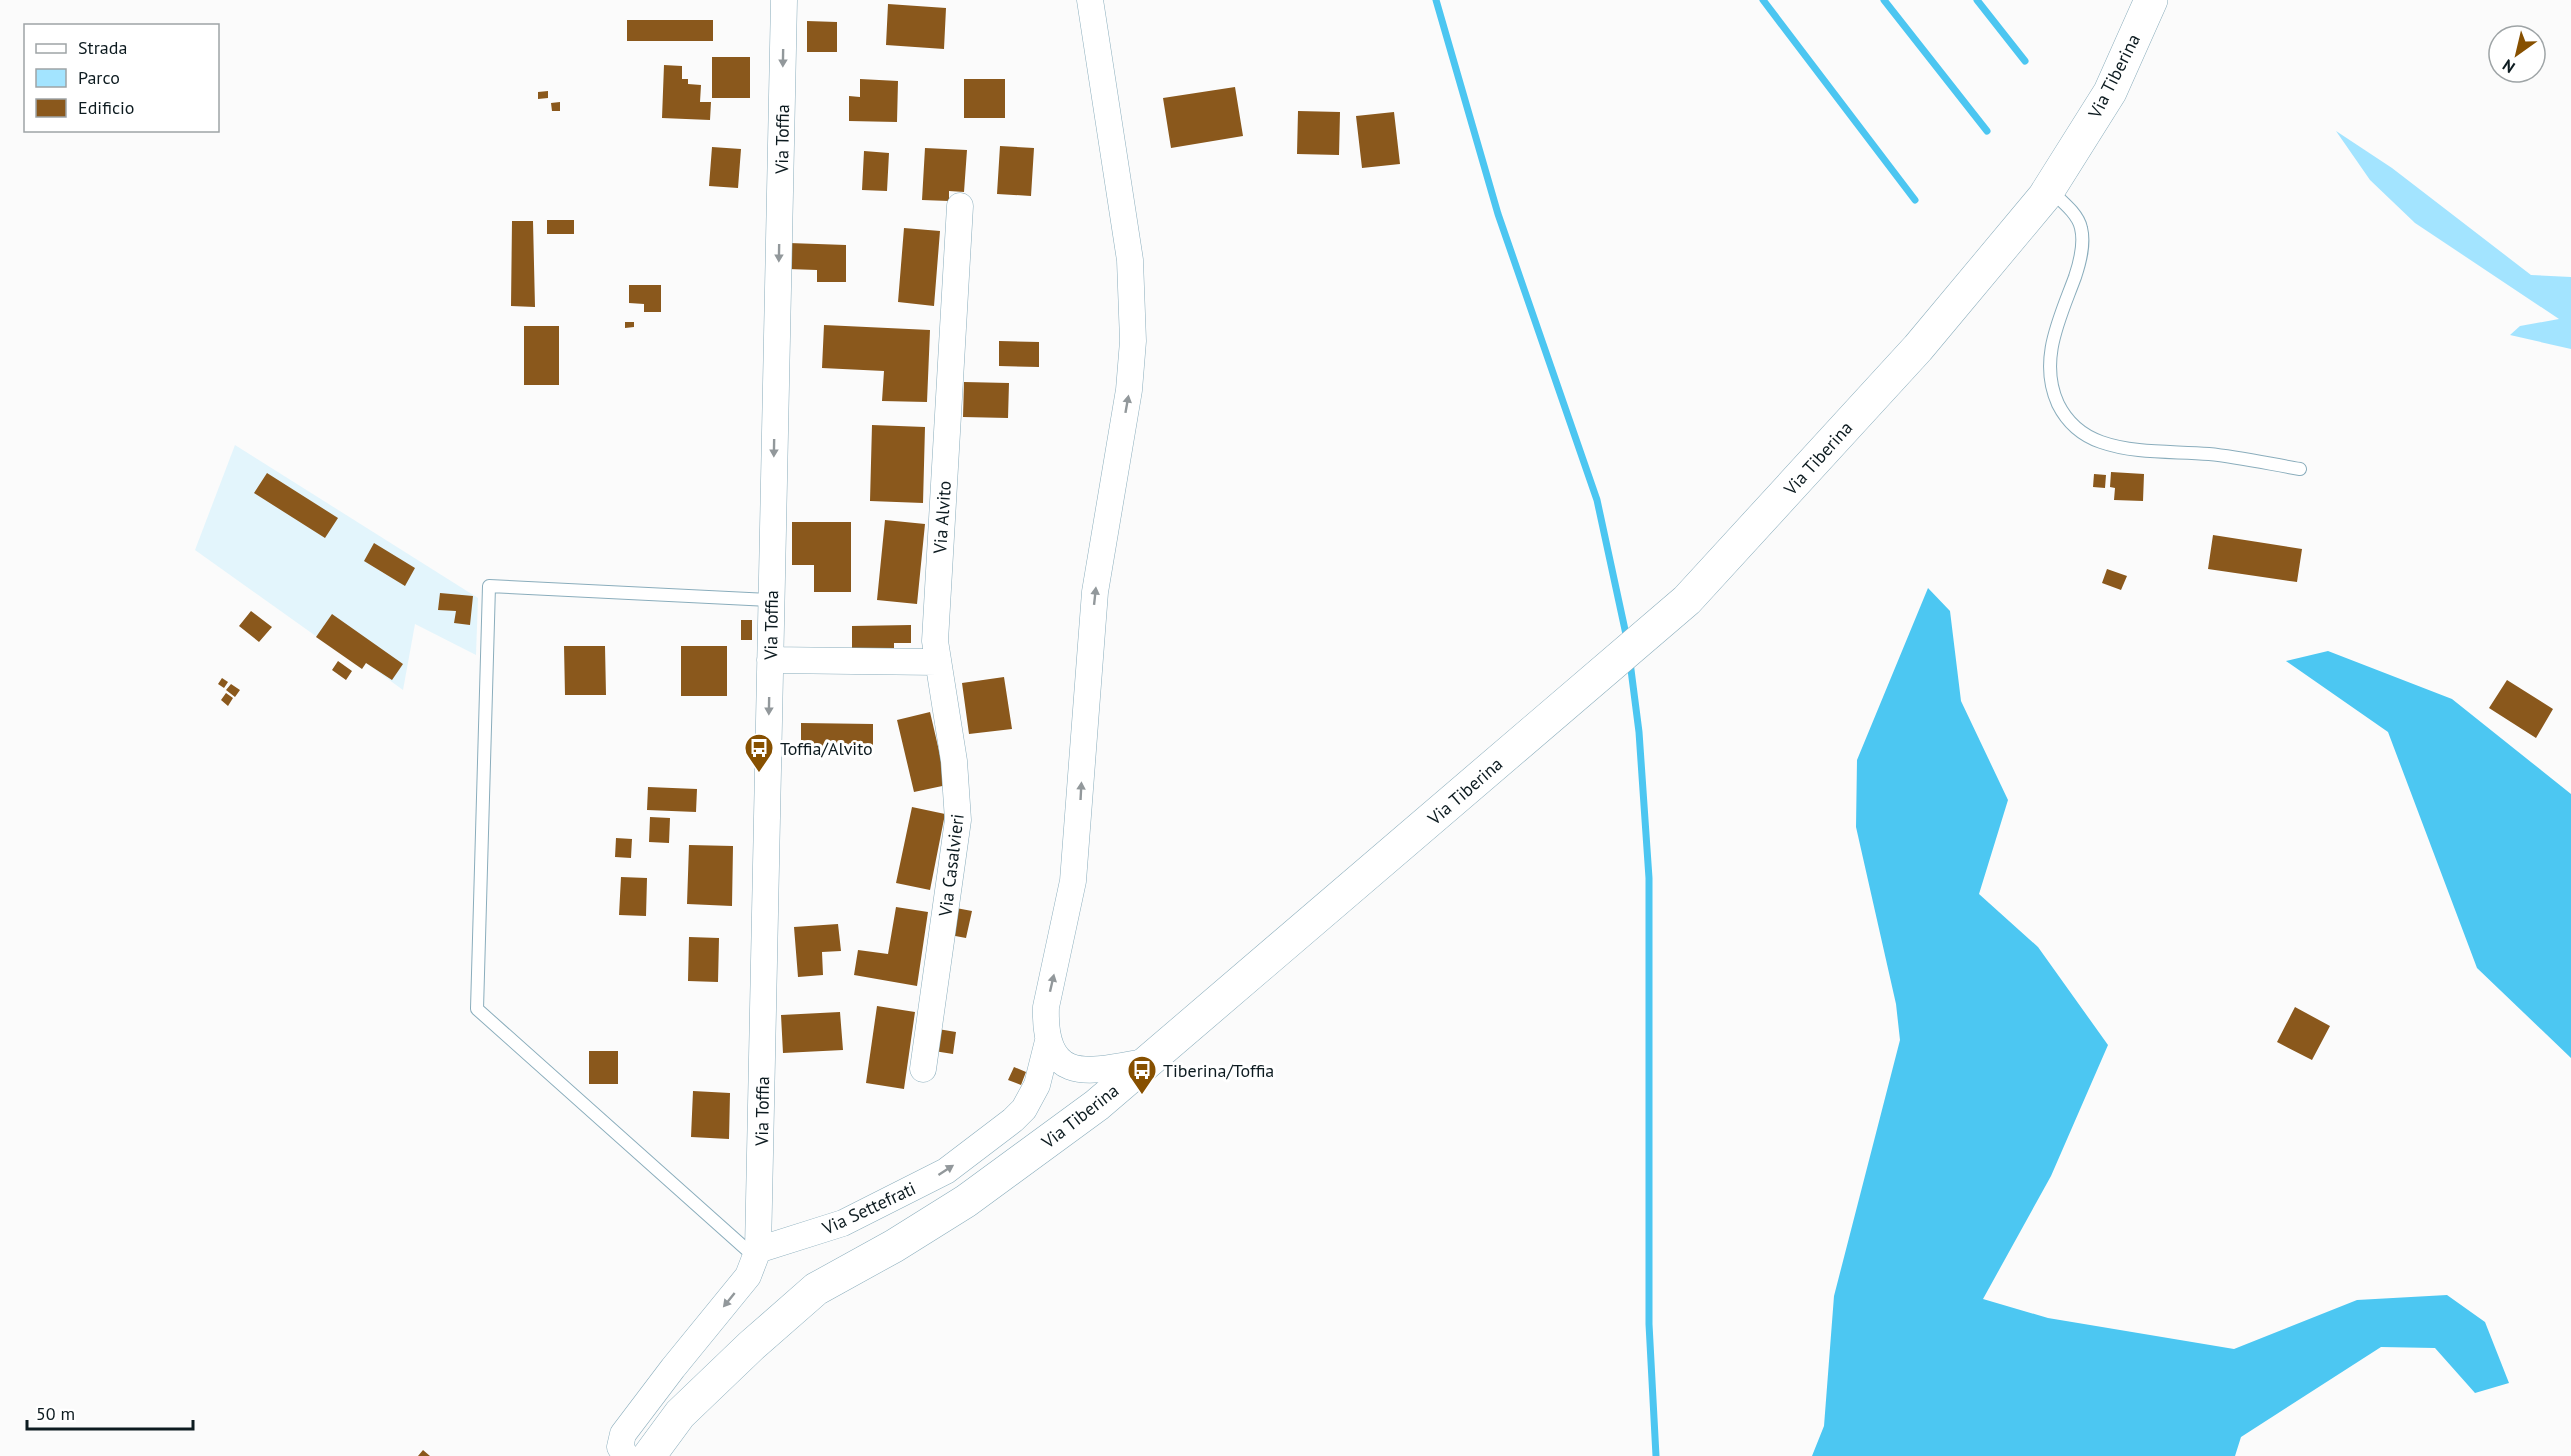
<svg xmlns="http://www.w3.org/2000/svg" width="2571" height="1456" viewBox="0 0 2571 1456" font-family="'PT Sans',sans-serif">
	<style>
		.built { fill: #e3f5fc }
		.green { fill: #a3e4ff }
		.forest { fill: #4cc7f2 }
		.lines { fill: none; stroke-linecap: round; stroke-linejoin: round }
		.stream { stroke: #4cc6f1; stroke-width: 7 }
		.building { fill: #8a581c }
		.service-casing { stroke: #8aadbc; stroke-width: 14 }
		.minor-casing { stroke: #8aadbc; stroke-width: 27 }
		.secondary-casing { stroke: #8aadbc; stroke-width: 34 }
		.service { stroke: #fff; stroke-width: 12 }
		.minor { stroke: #fff; stroke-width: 26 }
		.secondary { stroke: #fff; stroke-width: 33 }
		.oneway { fill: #92989b }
		.labels { text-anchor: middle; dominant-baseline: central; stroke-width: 6; stroke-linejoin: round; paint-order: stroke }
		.street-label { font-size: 18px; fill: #0d1b20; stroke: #fff }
		.poi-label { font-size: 18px; fill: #0d1b20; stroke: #fff; text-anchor: start }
	</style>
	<rect width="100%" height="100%" fill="#fbfbfb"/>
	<path class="built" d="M 235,445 L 478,598 L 476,655 L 415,624 L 403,690 L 366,663 L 362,669 L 195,550 Z"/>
	<path class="green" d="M 2336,131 L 2392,168 L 2531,275 L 2571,277 L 2571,349 L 2510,335 L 2520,326 L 2559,319 L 2415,223 L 2370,180 Z"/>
	<path class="forest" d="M 1928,588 L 1950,611 L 1961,701 L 2008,800 L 1979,894 L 2038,947 L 2108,1045 L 2051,1176 L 1983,1299 L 2048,1318 L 2234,1349 L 2357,1300 L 2447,1295 L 2485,1322 L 2509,1383 L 2475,1393 L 2435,1348 L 2381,1347 L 2241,1437 L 2235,1456 L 1812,1456 L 1824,1426 L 1834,1296 L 1900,1040 L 1896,1004 L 1856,827 L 1857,760 Z
		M 2328,651 L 2452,699 L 2571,794 L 2571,1058 L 2477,968 L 2388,732 L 2286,661 Z"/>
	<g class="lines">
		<path class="stream" d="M 1436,0 L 1498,214 L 1597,500 L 1627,639
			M 1763,0 L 1915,200
			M 1884,0 L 1987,131
			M 1977,0 L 2025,61
			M 1630,662 L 1639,732 L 1649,878 L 1649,1324 L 1656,1456"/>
	</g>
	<path class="building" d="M 888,4 L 946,8 L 944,49 L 886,45 Z
		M 627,20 L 713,20 L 713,41 L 627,41 Z
		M 807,21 L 837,22 L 837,52 L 807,52 Z
		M 712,57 L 750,57 L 750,98 L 712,98 Z
		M 664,65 L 682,66 L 682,79 L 688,79 L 688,84 L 701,85 L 700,102 L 711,102 L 710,120 L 662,118 Z
		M 860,79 L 898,81 L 897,122 L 849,121 L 849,96 L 860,97 Z
		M 964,79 L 1005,79 L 1005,118 L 964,118 Z
		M 1235,87 L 1243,136 L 1171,148 L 1163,98 Z
		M 548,91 L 548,98 L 538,99 L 538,92 Z
		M 560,102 L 560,111 L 552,111 L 551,103 Z
		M 1298,111 L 1340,112 L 1339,155 L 1297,154 Z
		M 1394,112 L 1400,164 L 1362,168 L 1356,116 Z
		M 1000,146 L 1034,148 L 1031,196 L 997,194 Z
		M 712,147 L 741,149 L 738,188 L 709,186 Z
		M 925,148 L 967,150 L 964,192 L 949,191 L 949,201 L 922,200 Z
		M 864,151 L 889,153 L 887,191 L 862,190 Z
		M 547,220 L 574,220 L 574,234 L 547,234 Z
		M 512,221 L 533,221 L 535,307 L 511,306 Z
		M 904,228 L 940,231 L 934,306 L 898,302 Z
		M 789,243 L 846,245 L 846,282 L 817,282 L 817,270 L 788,269 Z
		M 629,285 L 661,285 L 661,312 L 644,312 L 644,304 L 629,303 Z
		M 625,322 L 634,322 L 634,327 L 625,328 Z
		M 824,325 L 930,330 L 927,402 L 882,401 L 884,371 L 822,368 Z
		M 524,326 L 559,326 L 559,385 L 524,385 Z
		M 999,341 L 1039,342 L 1039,367 L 999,366 Z
		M 964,382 L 1009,383 L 1008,418 L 963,417 Z
		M 872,425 L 925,427 L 923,503 L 870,501 Z
		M 2111,472 L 2144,474 L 2143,501 L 2114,500 L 2115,488 L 2110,487 Z
		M 267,473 L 338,518 L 325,538 L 254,493 Z
		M 2094,474 L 2106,475 L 2105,488 L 2093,487 Z
		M 885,520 L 925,524 L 917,604 L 877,600 Z
		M 792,522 L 851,522 L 851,592 L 814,592 L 814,565 L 792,565 Z
		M 2213,535 L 2302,549 L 2297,582 L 2208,569 Z
		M 374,543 L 415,568 L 405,586 L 364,561 Z
		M 2107,569 L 2127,576 L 2121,590 L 2102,583 Z
		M 440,593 L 473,596 L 470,625 L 454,623 L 456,611 L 438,610 Z
		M 251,611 L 272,627 L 259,642 L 239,626 Z
		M 332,614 L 403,664 L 392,680 L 366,663 L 362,669 L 316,637 Z
		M 741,620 L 752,620 L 752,640 L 741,640 Z
		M 911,625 L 911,643 L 894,643 L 894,650 L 852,650 L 852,626 Z
		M 564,646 L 605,646 L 606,695 L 565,695 Z
		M 681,646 L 727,646 L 727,696 L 681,696 Z
		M 338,661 L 352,671 L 346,680 L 332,670 Z
		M 1004,677 L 1012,729 L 969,734 L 962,683 Z
		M 222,678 L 228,682 L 224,688 L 218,684 Z
		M 2507,680 L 2553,709 L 2536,738 L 2489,708 Z
		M 231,684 L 240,690 L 235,697 L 226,690 Z
		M 226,693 L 233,698 L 228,706 L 221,700 Z
		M 930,712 L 947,785 L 914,792 L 897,720 Z
		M 801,723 L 873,724 L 873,753 L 801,753 Z
		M 648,787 L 697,789 L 696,812 L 647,810 Z
		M 912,807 L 945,814 L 930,890 L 896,883 Z
		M 650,817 L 670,818 L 669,843 L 649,842 Z
		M 616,838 L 632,839 L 631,858 L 615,857 Z
		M 689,845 L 733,846 L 732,906 L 687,904 Z
		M 621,877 L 647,878 L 646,916 L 619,915 Z
		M 896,907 L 928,912 L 917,986 L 854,975 L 858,950 L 888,954 Z
		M 956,908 L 972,911 L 966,938 L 950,935 Z
		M 838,924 L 841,951 L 822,952 L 823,975 L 798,977 L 794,927 Z
		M 689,937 L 719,938 L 718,982 L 688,981 Z
		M 877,1006 L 915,1012 L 904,1089 L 866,1083 Z
		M 2295,1007 L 2330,1026 L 2312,1060 L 2277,1042 Z
		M 840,1012 L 843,1050 L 783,1053 L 781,1015 Z
		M 938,1029 L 956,1032 L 953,1054 L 934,1051 Z
		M 589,1051 L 618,1051 L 618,1084 L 589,1084 Z
		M 1014,1067 L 1026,1072 L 1021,1085 L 1008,1080 Z
		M 693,1091 L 730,1093 L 729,1139 L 691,1137 Z
		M 423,1450 L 430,1456 L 418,1456 Z"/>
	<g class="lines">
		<g class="service-casing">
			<path id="service" d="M 2050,190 C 2060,200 2078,213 2081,228 C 2085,244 2080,262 2075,277 C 2060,318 2038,360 2058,404 C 2067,422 2081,435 2101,442 C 2135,454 2174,451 2209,454 C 2239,457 2270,464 2300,469
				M 756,1258 L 477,1009 L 489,586 L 771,600"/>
		</g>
		<g class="minor-casing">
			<path id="minor" d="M 1090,0 L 1130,260 L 1133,341 L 1129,390 L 1095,592 L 1073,881 L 1046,1007 C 1043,1088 1092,1071 1149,1061
				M 770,660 L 937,662
				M 923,1069 L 958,820 L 954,761 L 935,641 L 960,206
				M 758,1250 L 843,1223 L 946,1171 L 1013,1120 L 1024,1109 L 1037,1085 L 1048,1041
				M 626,1456 L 620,1447 L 623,1434 L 673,1368 L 748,1276 L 758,1250 L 784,0"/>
		</g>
		<g class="secondary-casing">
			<path id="secondary" d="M 649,1456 L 680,1414 L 751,1346 L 816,1289 L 894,1246 L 966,1201 L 1097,1105 L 1687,600 L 1918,348 L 2044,197 L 2110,92 L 2151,0"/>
		</g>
		<use href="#service" class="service"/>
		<use href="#minor" class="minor"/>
		<use href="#secondary" class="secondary"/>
	</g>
	<defs><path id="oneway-solid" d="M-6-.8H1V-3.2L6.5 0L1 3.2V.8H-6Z" transform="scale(1.5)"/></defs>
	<g class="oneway">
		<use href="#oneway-solid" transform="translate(783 58) rotate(91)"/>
		<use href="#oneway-solid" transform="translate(779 253) rotate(91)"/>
		<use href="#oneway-solid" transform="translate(1127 404) rotate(-80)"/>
		<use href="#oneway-solid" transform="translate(774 448) rotate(91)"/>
		<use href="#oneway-solid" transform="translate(1095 596) rotate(-84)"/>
		<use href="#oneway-solid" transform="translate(769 706) rotate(91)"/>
		<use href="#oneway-solid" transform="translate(1081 791) rotate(-87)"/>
		<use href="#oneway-solid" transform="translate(1052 983) rotate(-77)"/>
		<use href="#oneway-solid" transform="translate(946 1170) rotate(-33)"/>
		<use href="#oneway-solid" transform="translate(729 1300) rotate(129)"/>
	</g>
	<defs>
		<g id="bus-pin" transform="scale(1.5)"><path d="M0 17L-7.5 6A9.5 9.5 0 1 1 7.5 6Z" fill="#875000" stroke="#fff"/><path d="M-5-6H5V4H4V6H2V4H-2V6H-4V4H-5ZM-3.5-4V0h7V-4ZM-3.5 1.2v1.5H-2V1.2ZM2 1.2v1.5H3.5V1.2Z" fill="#fff"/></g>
	</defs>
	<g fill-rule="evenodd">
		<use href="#bus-pin" x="759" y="748"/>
		<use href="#bus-pin" x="1142" y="1070"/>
	</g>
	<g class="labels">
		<g class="street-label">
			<text transform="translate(2114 76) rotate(-63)">Via Tiberina</text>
			<text transform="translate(782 139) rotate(-89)">Via Toffia</text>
			<text transform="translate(1818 458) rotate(-48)">Via Tiberina</text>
			<text transform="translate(942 517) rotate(-86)">Via Alvito</text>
			<text transform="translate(771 625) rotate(-89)">Via Toffia</text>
			<text transform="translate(1465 791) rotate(-41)">Via Tiberina</text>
			<text transform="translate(951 865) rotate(-83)">Via Casalvieri</text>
			<text transform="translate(762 1111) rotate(-89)">Via Toffia</text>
			<text transform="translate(1080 1116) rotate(-38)">Via Tiberina</text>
			<text transform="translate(869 1208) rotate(-25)">Via Settefrati</text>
		</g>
		<g class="poi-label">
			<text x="780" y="748">Toffia/Alvito</text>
			<text x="1163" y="1070">Tiberina/Toffia</text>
		</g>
	</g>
	<rect x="24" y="24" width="195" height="108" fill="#ffffff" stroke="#9ea4a6" stroke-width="1.5"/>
	<rect x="36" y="44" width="30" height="9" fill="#ffffff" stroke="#9ea4a6" stroke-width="1.5"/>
	<text x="78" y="54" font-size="18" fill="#0d1b20">Strada</text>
	<rect x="36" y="69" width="30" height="18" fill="#a3e4ff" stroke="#9ea4a6" stroke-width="1.5"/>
	<text x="78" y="84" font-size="18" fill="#0d1b20">Parco</text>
	<rect x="36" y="99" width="30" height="18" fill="#8a581c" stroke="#9ea4a6" stroke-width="1.5"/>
	<text x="78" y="114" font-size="18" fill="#0d1b20">Edificio</text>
	<g transform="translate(2517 54) rotate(214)"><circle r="28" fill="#ffffff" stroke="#9ea4a6" stroke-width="1.5"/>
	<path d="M0-4.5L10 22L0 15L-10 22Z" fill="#875000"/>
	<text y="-9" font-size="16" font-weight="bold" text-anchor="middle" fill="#0d1b20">N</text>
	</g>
	<path d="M27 1420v9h166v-9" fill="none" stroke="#0d1b20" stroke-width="3"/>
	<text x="36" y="1420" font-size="18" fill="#0d1b20" stroke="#ffffff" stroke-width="4.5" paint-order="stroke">50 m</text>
</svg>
